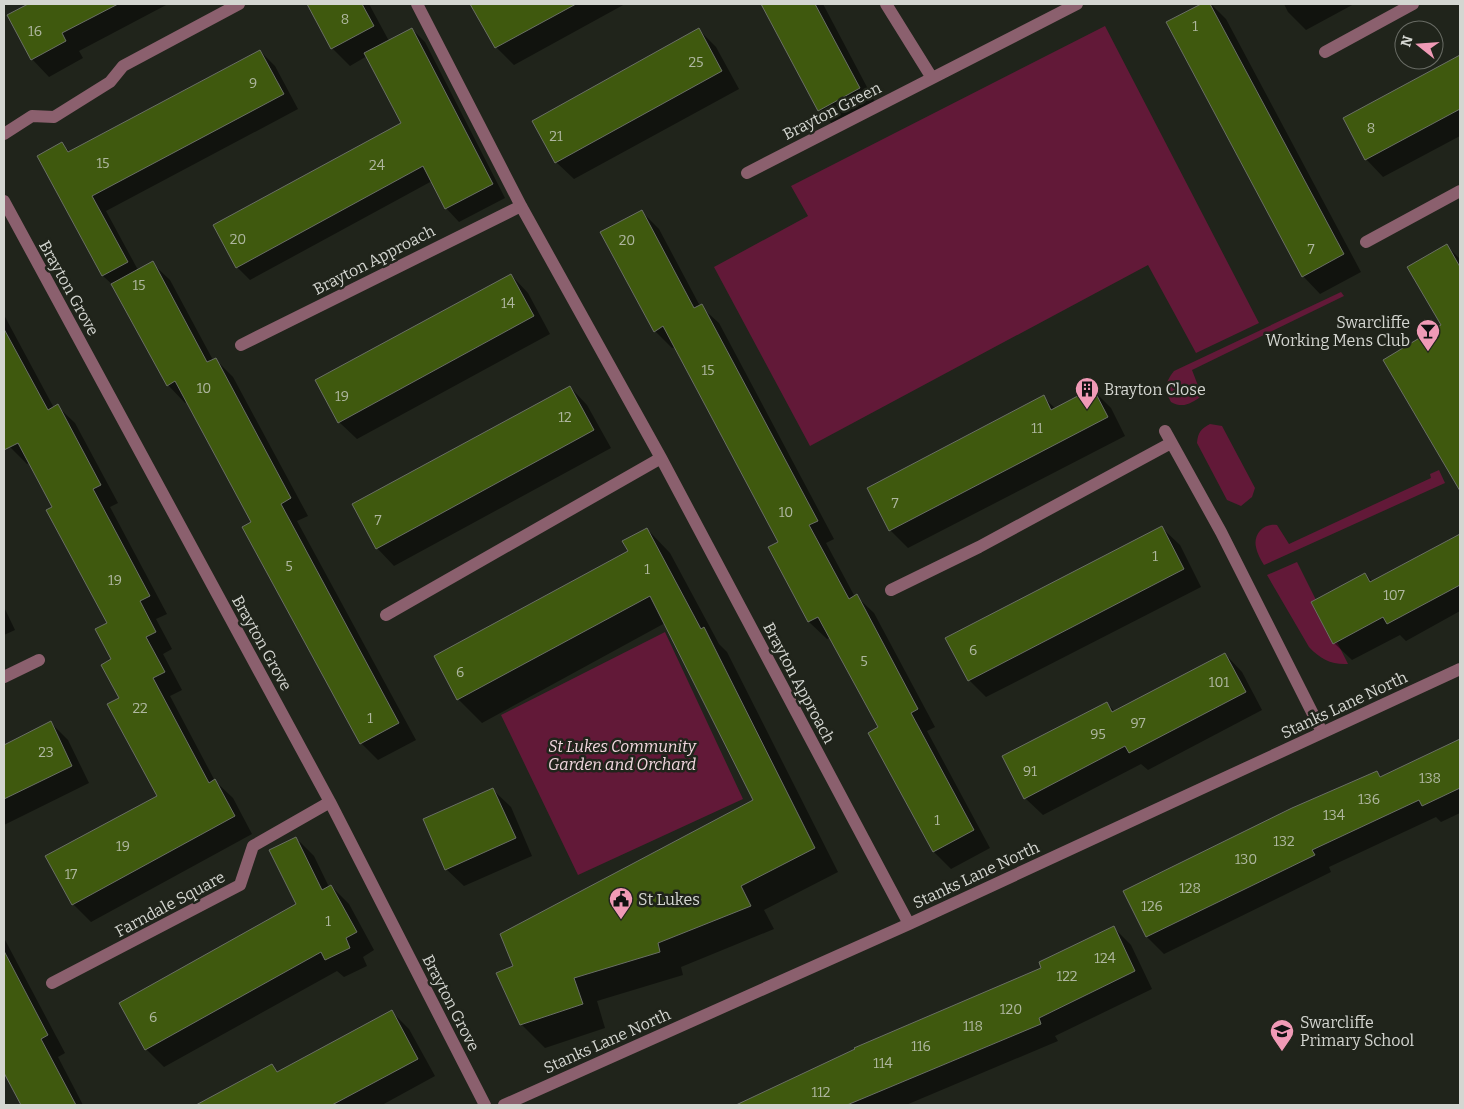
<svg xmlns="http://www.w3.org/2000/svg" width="1464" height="1109" viewBox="0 0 1464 1109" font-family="Bitter,serif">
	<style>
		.green { fill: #621938 }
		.shadow { fill: #0007 }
		.building { fill: #3f590e; stroke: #6a6f65 }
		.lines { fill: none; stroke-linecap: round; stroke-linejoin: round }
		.minor { stroke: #8b606e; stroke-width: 12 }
		.labels { text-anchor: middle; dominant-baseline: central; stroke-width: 5; stroke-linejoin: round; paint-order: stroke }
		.number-label { font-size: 14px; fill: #afb7a0 }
		.street-label { font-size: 16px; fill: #d4d6d1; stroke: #20241b }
		.poi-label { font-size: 16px; fill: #d4d6d1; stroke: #20241b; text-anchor: start }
		.park-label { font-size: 16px; font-style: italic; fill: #f2d7df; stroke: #20241b }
	</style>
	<rect width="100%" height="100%" fill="#20241b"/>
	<path class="green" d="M 1105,26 L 1259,323 L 1196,353 L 1148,265 L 810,446 L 714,267 L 808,216 L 791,186 Z
		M 1341,292 L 1344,296 L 1192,370 L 1202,396 C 1191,403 1184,409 1171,402 C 1164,390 1165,382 1174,371 Z
		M 1210,424 L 1222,426 L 1255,488 L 1252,497 L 1241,506 L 1227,500 L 1197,443 C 1198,432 1201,429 1210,424 Z
		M 1439,470 L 1445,483 L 1264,565 C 1261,560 1257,553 1256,547 C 1253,534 1264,523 1277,525 L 1289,544 L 1431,478 L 1430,474 Z
		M 1297,562 L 1348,664 C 1332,665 1320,659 1309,647 L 1267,575 Z
		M 665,632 L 743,799 L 578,875 L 501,715 Z"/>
	<path class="shadow" d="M 31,4 L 168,4 L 79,51 L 83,58 L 49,77 L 32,59 L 9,15 Z
		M 309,4 L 369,4 L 389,41 L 412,29 L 425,42 L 505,198 L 459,222 L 446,208 L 432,181 L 250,280 L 237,267 L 402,123 L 367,56 L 350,66 L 332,48 Z
		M 479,4 L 625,4 L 514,65 L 496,47 L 473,7 Z
		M 763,4 L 823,4 L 877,106 L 836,128 L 819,110 Z
		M 1203,4 L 1211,4 L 1226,19 L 1361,272 L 1320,294 L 1303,276 L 1167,23 Z
		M 1284,4 L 1354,4 L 1306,30 L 1288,12 Z
		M 699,30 L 716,47 L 739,89 L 574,179 L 556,162 Z
		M 260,51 L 275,66 L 298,109 L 106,211 L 138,270 L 152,263 L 170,280 L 213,360 L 215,359 L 233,377 L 308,516 L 297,521 L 416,740 L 378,760 L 361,743 L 253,522 L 187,402 L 185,403 L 168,385 L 114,286 L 103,276 L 38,157 L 62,144 L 70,152 Z
		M 1460,56 L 1460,136 L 1383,177 L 1366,159 L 1344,118 Z
		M 641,211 L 659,229 L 700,306 L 719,323 L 834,539 L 826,543 L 855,597 L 856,596 L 874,613 L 935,727 L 927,731 L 990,848 L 951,869 L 934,852 L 879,728 L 831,637 L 827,639 L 809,622 L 770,547 L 780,542 L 676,347 L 672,348 L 655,331 Z
		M 1446,245 L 1460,259 L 1460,480 L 1449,469 L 1443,326 Z
		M 511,275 L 528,293 L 550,334 L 357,439 L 339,422 Z
		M 4,315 L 54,408 L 57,406 L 75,423 L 118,503 L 110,507 L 167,614 L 156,619 L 172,649 L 163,654 L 182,690 L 170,696 L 215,781 L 233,798 L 252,834 L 91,922 L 73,904 L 158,796 L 120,698 L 108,623 L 54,507 L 30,463 L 27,464 L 10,447 L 4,436 Z
		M 570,387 L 587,405 L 611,448 L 394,566 L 377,548 Z
		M 1093,390 L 1111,408 L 1125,436 L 908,548 L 890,530 L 1043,397 L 1056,409 Z
		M 1162,528 L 1180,545 L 1201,587 L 986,697 L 969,680 Z
		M 647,529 L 670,553 L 719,644 L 727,652 L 838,872 L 764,910 L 774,929 L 681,967 L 683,975 L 597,1001 L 605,1028 L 545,1048 L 521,1024 L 515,967 L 755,801 L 665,623 L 482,723 L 458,699 L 436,657 L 629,552 Z
		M 1460,535 L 1460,611 L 1406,641 L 1400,635 L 1352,660 L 1334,643 L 1365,574 L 1373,582 Z
		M 4,607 L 15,630 L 4,635 Z
		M 1225,654 L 1242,672 L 1262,710 L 1148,770 L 1141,764 L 1043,815 L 1025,798 L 1107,703 L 1115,712 Z
		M 51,723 L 68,740 L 89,783 L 4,825 L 4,746 Z
		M 1460,741 L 1460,813 L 1441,822 L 1436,817 L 1329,867 L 1331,872 L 1164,954 L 1147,937 L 1377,772 L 1382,777 Z
		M 493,790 L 511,807 L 532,856 L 464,886 L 446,869 Z
		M 296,838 L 314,856 L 329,887 L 331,886 L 349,904 L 374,950 L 363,957 L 367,966 L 344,977 L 337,971 L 164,1067 L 146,1049 L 298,905 Z
		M 1113,927 L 1131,945 L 1152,989 L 1055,1036 L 1058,1041 L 906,1105 L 737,1105 L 1043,968 Z
		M 4,938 L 65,1053 L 58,1057 L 83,1105 L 22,1105 L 4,1070 L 4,1060 L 8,1058 L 4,1050 Z
		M 392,1012 L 409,1029 L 435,1076 L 382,1105 L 199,1105 L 272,1066 L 279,1073 Z"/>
	<path class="building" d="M 28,4 L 118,4 L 62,33 L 66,41 L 31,60 L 7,15 Z
		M 307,4 L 362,4 L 374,26 L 331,49 Z
		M 470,4 L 576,4 L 495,48 Z
		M 761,4 L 815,4 L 860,88 L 818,111 Z
		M 1201,4 L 1210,4 L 1344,254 L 1302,277 L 1166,22 Z
		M 412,28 L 493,184 L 445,209 L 423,166 L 236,268 L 213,225 L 401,123 L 364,53 Z
		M 699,28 L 722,71 L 555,163 L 532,121 Z
		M 260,50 L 284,94 L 92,196 L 128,262 L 102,276 L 37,156 L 62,142 L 68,152 Z
		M 1460,55 L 1460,109 L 1365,160 L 1343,118 Z
		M 642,210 L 694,308 L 702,304 L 818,521 L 809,525 L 849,599 L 857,594 L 918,709 L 911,713 L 974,830 L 933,852 L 868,733 L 878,727 L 818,617 L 808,622 L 768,547 L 778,542 L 663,326 L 654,332 L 600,232 Z
		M 1447,244 L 1460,267 L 1460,491 L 1383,360 L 1441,325 L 1407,267 Z
		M 153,261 L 207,362 L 216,358 L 291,498 L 281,504 L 399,723 L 360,744 L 242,527 L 251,522 L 175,381 L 167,386 L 111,284 Z
		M 511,274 L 534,316 L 338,423 L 315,380 Z
		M 4,329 L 48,410 L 58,404 L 101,485 L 93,489 L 150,596 L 140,601 L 156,632 L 146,637 L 165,672 L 153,678 L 209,783 L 215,779 L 235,816 L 72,905 L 45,856 L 157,796 L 107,704 L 119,698 L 101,665 L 111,659 L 95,629 L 107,623 L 46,510 L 52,507 L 18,443 L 4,450 Z
		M 570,386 L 594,430 L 376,549 L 352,504 Z
		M 1093,388 L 1108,417 L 889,531 L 867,488 L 1044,395 L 1051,410 Z
		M 1162,526 L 1184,569 L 968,681 L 945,638 Z
		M 647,528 L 701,629 L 704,627 L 815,848 L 741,886 L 751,906 L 658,943 L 660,952 L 574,978 L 583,1004 L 520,1025 L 496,973 L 513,966 L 500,934 L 753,800 L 650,596 L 457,700 L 434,656 L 628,551 L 622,541 Z
		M 1460,534 L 1460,585 L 1387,624 L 1383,617 L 1333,644 L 1311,602 L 1365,573 L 1370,582 Z
		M 1225,653 L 1246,692 L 1129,753 L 1125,746 L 1024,799 L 1002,756 L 1107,702 L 1112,712 Z
		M 51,721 L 72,766 L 4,799 L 4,745 Z
		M 1460,739 L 1460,788 L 1422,806 L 1419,800 L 1312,850 L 1315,855 L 1146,937 L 1123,891 L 1292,808 L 1377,771 L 1380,777 Z
		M 493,788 L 516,838 L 445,870 L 423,819 Z
		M 296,837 L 322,890 L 331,885 L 357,932 L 346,938 L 350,948 L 325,960 L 321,952 L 145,1050 L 119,1003 L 296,904 L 269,850 Z
		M 1114,926 L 1135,971 L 1039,1018 L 1041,1024 L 847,1105 L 736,1105 L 855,1049 L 854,1048 L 1041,968 L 1039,962 Z
		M 4,951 L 48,1035 L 41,1039 L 76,1105 L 21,1105 L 4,1073 Z
		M 392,1010 L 418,1059 L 332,1105 L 196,1105 L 272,1064 L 277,1072 Z"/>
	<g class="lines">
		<path class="minor" d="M 417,4 L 521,206 L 661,458 L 909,924
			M 886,4 L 932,78
			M 1325,52 L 1413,4
			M 4,134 L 32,116 L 54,117 L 110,82 L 123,66 L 239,4
			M 747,173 L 1077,4
			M 4,201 L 330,802 L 485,1105
			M 1366,242 L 1460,191
			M 241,345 L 521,206
			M 1165,431 L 1221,532 L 1322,732
			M 891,590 L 979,547 L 1171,443
			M 386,615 L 661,458
			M 4,677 L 39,660
			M 52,983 L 240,885 L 253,846 L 330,802
			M 504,1105 L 909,924 L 1460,669"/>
	</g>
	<defs>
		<g id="bar-pin" transform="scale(1.25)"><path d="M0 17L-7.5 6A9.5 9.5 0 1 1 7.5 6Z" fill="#f09ab6" stroke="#20241b"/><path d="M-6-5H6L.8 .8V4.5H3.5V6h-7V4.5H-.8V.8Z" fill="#111"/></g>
		<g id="building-pin" transform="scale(1.25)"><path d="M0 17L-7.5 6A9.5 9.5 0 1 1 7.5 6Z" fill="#f09ab6" stroke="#20241b"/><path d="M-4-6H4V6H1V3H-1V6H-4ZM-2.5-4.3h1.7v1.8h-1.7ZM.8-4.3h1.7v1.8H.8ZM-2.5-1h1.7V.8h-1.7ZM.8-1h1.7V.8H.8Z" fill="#111"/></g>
		<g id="civic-pin" transform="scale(1.25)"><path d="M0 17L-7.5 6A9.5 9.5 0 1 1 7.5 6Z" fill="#f09ab6" stroke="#20241b"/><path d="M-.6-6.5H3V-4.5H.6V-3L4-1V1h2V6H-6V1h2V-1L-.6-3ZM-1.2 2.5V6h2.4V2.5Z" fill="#111"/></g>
		<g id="school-pin" transform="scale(1.25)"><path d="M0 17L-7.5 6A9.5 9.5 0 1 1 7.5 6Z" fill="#f09ab6" stroke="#20241b"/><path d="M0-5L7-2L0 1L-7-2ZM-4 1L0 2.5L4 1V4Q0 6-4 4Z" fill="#111"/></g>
	</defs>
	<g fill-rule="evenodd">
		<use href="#bar-pin" x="1428" y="331"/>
		<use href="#building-pin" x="1087" y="389"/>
		<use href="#civic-pin" x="621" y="899"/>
		<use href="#school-pin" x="1282" y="1031"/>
	</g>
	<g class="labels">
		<g class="number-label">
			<text x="345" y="19">8</text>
			<text x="1195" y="26">1</text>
			<text x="35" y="31">16</text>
			<text x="696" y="62">25</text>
			<text x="253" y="83">9</text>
			<text x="1371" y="128">8</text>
			<text x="556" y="136">21</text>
			<text x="103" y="163">15</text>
			<text x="377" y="165">24</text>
			<text x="238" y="239">20</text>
			<text x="627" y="240">20</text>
			<text x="1311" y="249">7</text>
			<text x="139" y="285">15</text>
			<text x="508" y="303">14</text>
			<text x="708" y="370">15</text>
			<text x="204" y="388">10</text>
			<text x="342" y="396">19</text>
			<text x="565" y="417">12</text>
			<text x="1037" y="428">11</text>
			<text x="895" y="503">7</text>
			<text x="786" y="512">10</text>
			<text x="378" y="520">7</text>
			<text x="1155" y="556">1</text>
			<text x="289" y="566">5</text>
			<text x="647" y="569">1</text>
			<text x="115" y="580">19</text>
			<text x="1394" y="595">107</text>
			<text x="973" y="650">6</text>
			<text x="864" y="661">5</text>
			<text x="460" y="672">6</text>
			<text x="1219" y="682">101</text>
			<text x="140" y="708">22</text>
			<text x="370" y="718">1</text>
			<text x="1138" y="723">97</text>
			<text x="1098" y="734">95</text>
			<text x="46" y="752">23</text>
			<text x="1030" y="771">91</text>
			<text x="1430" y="778">138</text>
			<text x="1369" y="799">136</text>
			<text x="1334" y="815">134</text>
			<text x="937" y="820">1</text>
			<text x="1284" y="841">132</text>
			<text x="123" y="846">19</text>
			<text x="1246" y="859">130</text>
			<text x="71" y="874">17</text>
			<text x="1190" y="888">128</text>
			<text x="1152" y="906">126</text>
			<text x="328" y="921">1</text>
			<text x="1105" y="958">124</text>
			<text x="1067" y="976">122</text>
			<text x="1011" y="1009">120</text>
			<text x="153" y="1017">6</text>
			<text x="973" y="1026">118</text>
			<text x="921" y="1046">116</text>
			<text x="883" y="1063">114</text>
			<text x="821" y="1092">112</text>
		</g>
		<g class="street-label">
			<text transform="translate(832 111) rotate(-27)">Brayton Green</text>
			<text transform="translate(374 260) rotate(-27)">Brayton Approach</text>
			<text transform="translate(69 288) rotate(61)">Brayton Grove</text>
			<text transform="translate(262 643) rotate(61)">Brayton Grove</text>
			<text transform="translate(799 683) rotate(62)">Brayton Approach</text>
			<text transform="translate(1344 705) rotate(-25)">Stanks Lane North</text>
			<text transform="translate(976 875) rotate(-25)">Stanks Lane North</text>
			<text transform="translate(170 904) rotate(-28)">Farndale Square</text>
			<text transform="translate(451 1003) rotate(63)">Brayton Grove</text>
			<text transform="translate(607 1041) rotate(-24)">Stanks Lane North</text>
		</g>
		<g class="poi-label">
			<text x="1410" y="322" text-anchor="end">Swarcliffe<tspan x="1410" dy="18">Working Mens Club</tspan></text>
			<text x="1104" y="389">Brayton Close</text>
			<text x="638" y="899">St Lukes</text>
			<text x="1300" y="1022">Swarcliffe<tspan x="1300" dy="18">Primary School</tspan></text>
		</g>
		<g class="park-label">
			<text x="622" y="746">St Lukes Community<tspan x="622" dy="18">Garden and Orchard</tspan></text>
		</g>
	</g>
	<rect width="1464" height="1109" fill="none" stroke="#d4d6d1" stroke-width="10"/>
	<g transform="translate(1419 45) rotate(287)"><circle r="24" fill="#20241b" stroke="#686b64"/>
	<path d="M0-4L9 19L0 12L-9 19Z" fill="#f09ab6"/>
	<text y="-8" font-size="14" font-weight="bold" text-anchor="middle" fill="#d4d6d1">N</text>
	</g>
</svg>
